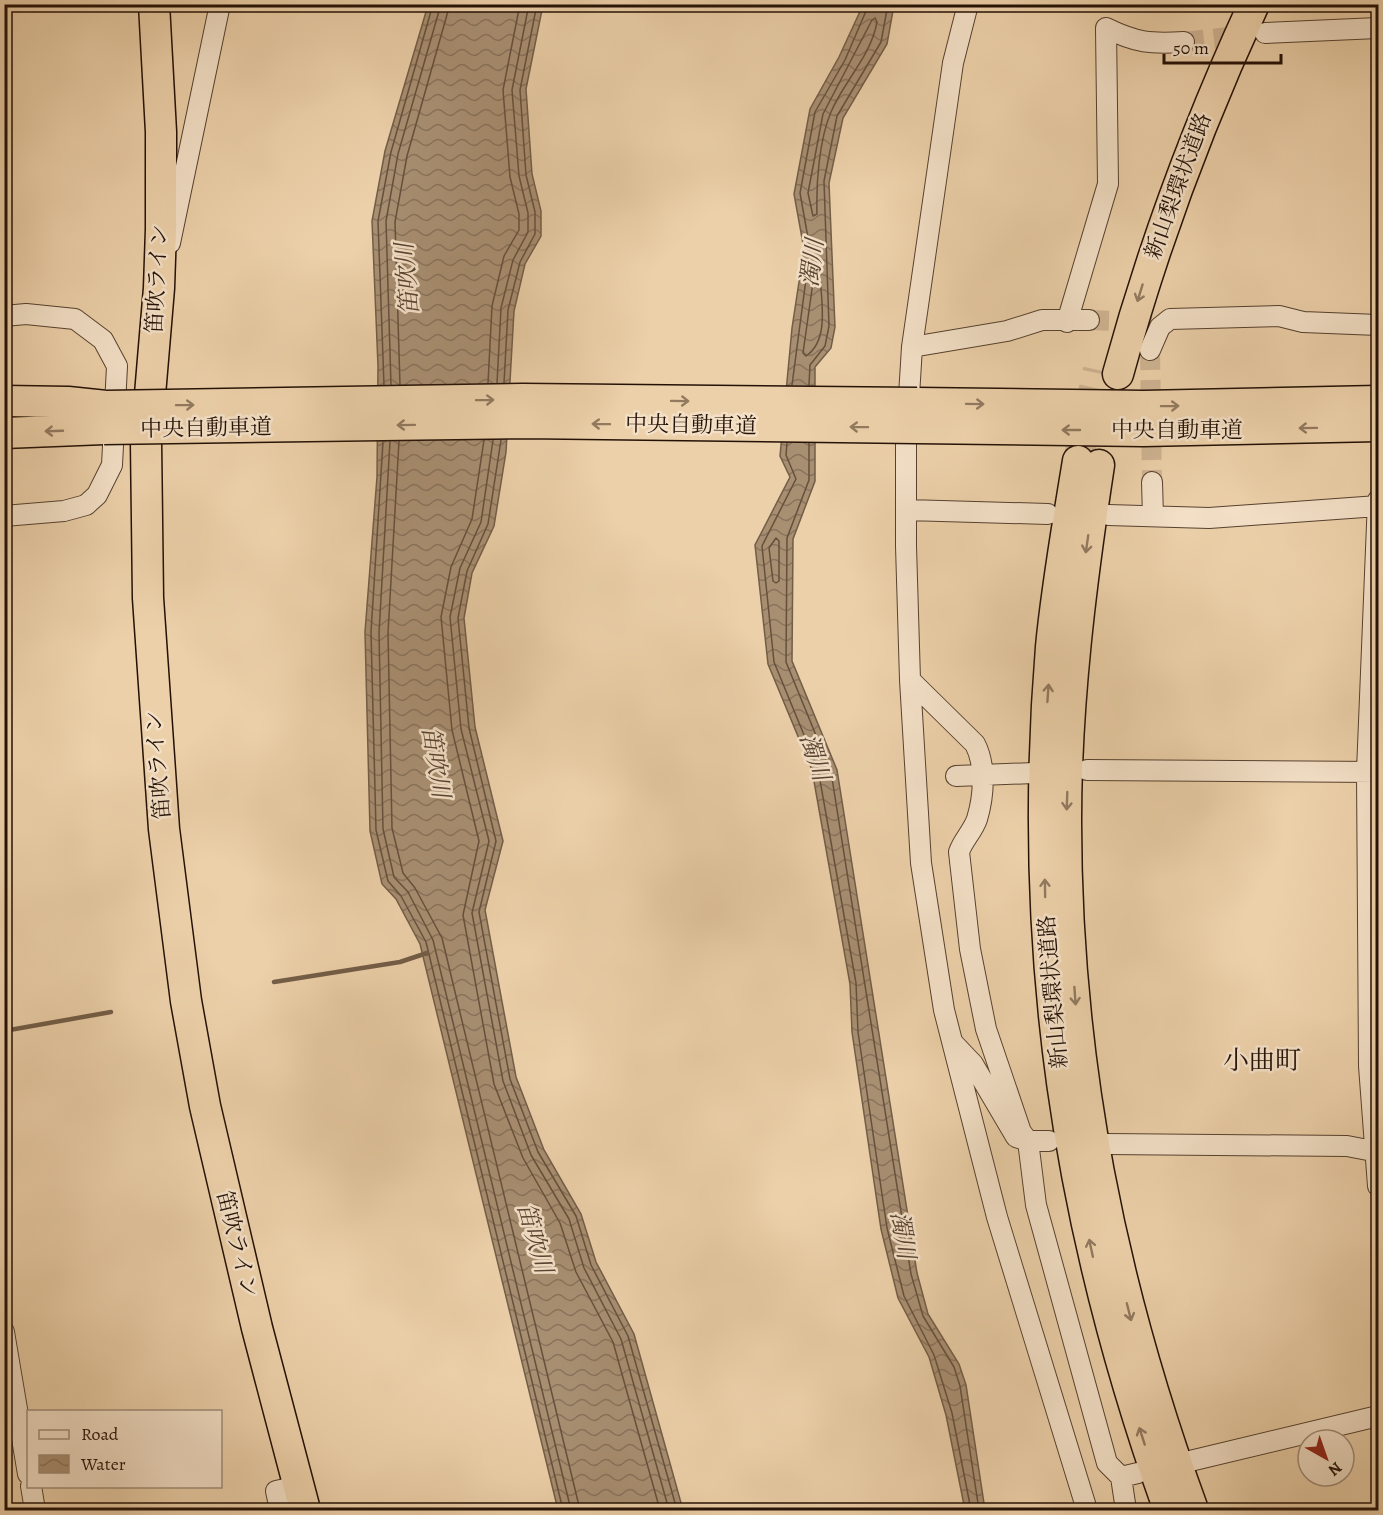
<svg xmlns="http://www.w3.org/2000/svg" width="1383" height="1515" viewBox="0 0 1383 1515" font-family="Alegreya,'Noto Serif JP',serif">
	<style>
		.water { fill: url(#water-waves); stroke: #735d47; stroke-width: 1.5 }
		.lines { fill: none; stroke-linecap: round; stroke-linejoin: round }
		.shore { stroke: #66503c; stroke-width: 1.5 }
		.stream { stroke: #735d47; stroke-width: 4.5 }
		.minor-tunnel { stroke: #ceb391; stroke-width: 20; stroke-dasharray: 20 10; stroke-linecap: butt }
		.highway-tunnel { stroke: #ceb391; stroke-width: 30; stroke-dasharray: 30 15; stroke-linecap: butt }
		.minor-casing { stroke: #56412f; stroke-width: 22 }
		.highway-casing { stroke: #241106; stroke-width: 33 }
		.minor { stroke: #f3e0c7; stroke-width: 20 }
		.highway { stroke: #ecd0a9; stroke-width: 30 }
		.highway-bridge-casing { stroke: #241106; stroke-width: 33; stroke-linecap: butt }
		.highway-bridge { stroke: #ecd0a9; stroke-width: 30 }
		.oneway { stroke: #927a60 }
		.labels { text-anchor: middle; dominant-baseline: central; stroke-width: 5; stroke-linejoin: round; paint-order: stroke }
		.street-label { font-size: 22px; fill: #241106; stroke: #f3e0c7 }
		.water-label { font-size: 24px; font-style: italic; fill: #594331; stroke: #f3e0c7 }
		.quarter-label { font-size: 26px; fill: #241106; stroke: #f3e0c7 }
	</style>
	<defs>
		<pattern id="water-waves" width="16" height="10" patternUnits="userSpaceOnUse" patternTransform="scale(1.5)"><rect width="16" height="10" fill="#a88f72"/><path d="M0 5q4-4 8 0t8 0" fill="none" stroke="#89735c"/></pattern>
	</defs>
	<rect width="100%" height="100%" fill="#ecd0a9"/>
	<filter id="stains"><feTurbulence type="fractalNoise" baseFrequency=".00333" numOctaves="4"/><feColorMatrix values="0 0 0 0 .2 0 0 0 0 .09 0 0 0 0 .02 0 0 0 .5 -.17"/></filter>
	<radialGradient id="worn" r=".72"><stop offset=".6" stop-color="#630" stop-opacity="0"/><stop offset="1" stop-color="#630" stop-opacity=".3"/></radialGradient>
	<path class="water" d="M 428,5 L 543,5 L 526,89 L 532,174 L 541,211 L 541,236 L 525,264 L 514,311 L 506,452 L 494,526 L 472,573 L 464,618 L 475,727 L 503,841 L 485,910 L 516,1077 L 544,1150 L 581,1214 L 596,1262 L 634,1334 L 683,1510 L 558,1510 L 420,944 L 396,899 L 382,884 L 370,831 L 365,632 L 377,477 L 378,366 L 372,221 L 385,151 Z
		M 863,5 L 894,5 L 887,44 L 843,118 L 829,183 L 835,327 L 831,348 L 815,367 L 815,481 L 793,539 L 792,661 L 837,770 L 917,1273 L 928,1314 L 959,1364 L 966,1385 L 985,1510 L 965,1510 L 946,1415 L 929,1357 L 898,1298 L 881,1229 L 852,1032 L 850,984 L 812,770 L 768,664 L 755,545 L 790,477 L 780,456 L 792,328 L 804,249 L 794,194 L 810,109 L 839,57 Z"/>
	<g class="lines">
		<path class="shore" d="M 875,18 L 877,22 C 871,56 844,81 831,112 C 819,140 816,184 817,214 L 813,216 L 808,193 L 823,114 L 872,20 Z
			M 817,272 L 820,275 C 821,300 830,340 806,356 L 803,353 L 814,275 Z
			M 488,383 L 492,306 L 504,256 L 519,230 L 519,214 L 510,177 L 503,90 L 520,4
			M 497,383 L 501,308 L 513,260 L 528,232 L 528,213 L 519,176 L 512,90 L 529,4
			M 504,383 L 508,310 L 520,262 L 535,234 L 535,212 L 526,175 L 520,90 L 537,4
			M 384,385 L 378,221 L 391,152 L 433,4
			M 391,385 L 386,221 L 398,154 L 441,4
			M 400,385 L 395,222 L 407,156 L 450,4
			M 792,385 L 810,249 L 800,193 L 815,112 L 845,60 L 869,4
			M 809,385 L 810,365 L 825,346 L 829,326 L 824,181 L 837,116 L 881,42 L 888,4
			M 484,440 L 472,519 L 451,567 L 441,617 L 452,730 L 479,841 L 463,915 L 494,1084 L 523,1158 L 560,1223 L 576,1272 L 613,1342 L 660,1510
			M 493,440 L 481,522 L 460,568 L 450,617 L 461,729 L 489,841 L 472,913 L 503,1081 L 531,1155 L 569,1219 L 584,1268 L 621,1339 L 669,1510
			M 501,440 L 488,524 L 467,571 L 458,618 L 469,728 L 496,841 L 479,912 L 510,1079 L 538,1152 L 576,1216 L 591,1265 L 628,1336 L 677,1510
			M 390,441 L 379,633 L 383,829 L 394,877 L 408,892 L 433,940 L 571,1510
			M 399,441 L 388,633 L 392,828 L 403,873 L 415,888 L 442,938 L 580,1510
			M 383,442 L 371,632 L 376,830 L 388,881 L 401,896 L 426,942 L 563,1510
			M 787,443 L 786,455 L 796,479 L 762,546 L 774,662 L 818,769 L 856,983 L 858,1032 L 887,1228 L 904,1296 L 934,1355 L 952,1413 L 971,1510
			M 809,443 L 809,480 L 787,538 L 786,662 L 831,772 L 911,1274 L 923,1316 L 954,1367 L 960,1386 L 979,1510
			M 776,538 L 779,541 L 779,581 L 776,583 L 773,581 L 769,548 Z"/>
		<path class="stream" d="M 274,982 L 400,962 L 427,953
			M 4,1031 L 111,1012"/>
		<path class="minor-tunnel" d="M 1184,42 L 1247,35
			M 1089,320 L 1152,322
			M 1150,350 L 1152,482"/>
		<path class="highway-tunnel" d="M 1078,461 L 1098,370"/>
		<g class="minor-casing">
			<path id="minor" d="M 968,4 L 953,63 L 912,347 L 906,444 L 906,546 L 910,680 L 921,863 L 944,1010 L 997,1217 L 1087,1510
				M 1265,33 L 1378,28
				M 170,243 L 220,4
				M 4,316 L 26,314 L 75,319 L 103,340 L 117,366 L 112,465 L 97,495 L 86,505 L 64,511 L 4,516
				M 1067,322 L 1108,184 L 1106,28 C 1137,43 1150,44 1184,42
				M 912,347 L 1007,331 L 1042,320 L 1089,320
				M 1150,350 L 1160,327 L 1170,319 L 1279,316 L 1303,322 L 1378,325
				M 1152,482 L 1153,516
				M 1378,500 L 1367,771 L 1369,1066 L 1378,1186
				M 907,510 L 1048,514
				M 1108,515 L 1209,518 L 1378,506
				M 910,680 L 975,744 C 986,765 984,796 977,819 C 973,831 963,840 959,852 L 970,949 L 986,1029 L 1021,1132 L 1028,1141 L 1036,1205 L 1107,1463 L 1121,1477 L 1138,1473
				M 1087,770 L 1378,772
				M 956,776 L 1034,773
				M 954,1044 L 973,1064 L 1016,1137 L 1028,1141 L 1049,1141
				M 1106,1144 L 1347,1146 L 1378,1152
				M 4,1332 L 28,1474
				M 1190,1461 L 1378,1416
				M 1121,1477 L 1126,1510
				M 31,1486 L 35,1510
				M 280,1510 L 276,1491 L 299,1486"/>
		</g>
		<g class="highway-casing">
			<path id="highway" d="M 154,4 L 161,132 L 161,229 L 159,288 L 146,442 L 148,598 L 164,829 L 186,1001 L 205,1106 L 257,1328 L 305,1510
				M 1118,374 C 1153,246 1198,125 1254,4
				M 4,401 L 68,402 L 106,406
				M 917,403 L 1144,406 L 1378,401
				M 917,428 L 1143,431 L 1378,426
				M 4,433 L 104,429
				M 1078,461 C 1068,523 1057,584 1051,647 C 1026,949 1067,1225 1169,1510
				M 1099,465 C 1081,583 1066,702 1066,821 C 1066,1062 1111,1285 1193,1510"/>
		</g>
		<use href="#minor" class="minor"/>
		<use href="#highway" class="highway"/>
		<g class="highway-bridge-casing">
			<path id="highway-bridge" d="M 106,406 L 522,399 L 917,403
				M 104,429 L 525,423 L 917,428"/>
		</g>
		<use href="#highway-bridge" class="highway-bridge"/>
	</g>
	<defs><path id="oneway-shaft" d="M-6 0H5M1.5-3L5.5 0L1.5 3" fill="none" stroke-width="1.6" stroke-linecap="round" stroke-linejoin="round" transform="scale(1.5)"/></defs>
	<g class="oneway">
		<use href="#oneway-shaft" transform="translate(1140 293) rotate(107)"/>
		<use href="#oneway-shaft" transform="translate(485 400) rotate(-1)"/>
		<use href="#oneway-shaft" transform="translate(680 401) rotate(1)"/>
		<use href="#oneway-shaft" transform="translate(975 404) rotate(1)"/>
		<use href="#oneway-shaft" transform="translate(185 405) rotate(-1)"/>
		<use href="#oneway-shaft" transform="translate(1170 406) rotate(-1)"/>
		<use href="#oneway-shaft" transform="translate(601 424) rotate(-179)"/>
		<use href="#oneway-shaft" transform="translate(406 425) rotate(179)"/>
		<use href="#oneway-shaft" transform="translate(859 427) rotate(-179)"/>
		<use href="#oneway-shaft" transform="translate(1308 428) rotate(179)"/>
		<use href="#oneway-shaft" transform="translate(1071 430) rotate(-180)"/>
		<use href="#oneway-shaft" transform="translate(54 431) rotate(178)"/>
		<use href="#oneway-shaft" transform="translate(1087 544) rotate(98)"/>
		<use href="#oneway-shaft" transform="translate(1048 693) rotate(-86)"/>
		<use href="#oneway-shaft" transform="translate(1067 801) rotate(92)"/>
		<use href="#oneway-shaft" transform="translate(1045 888) rotate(-91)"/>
		<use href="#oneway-shaft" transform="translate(1075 996) rotate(86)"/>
		<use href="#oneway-shaft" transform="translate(1091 1248) rotate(-102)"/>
		<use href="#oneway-shaft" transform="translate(1129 1312) rotate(76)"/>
		<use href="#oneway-shaft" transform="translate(1142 1436) rotate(-108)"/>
	</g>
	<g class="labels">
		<g class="street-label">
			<text transform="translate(1178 186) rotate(-70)">新山梨環状道路</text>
			<text transform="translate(157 279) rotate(-87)">笛吹ライン</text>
			<text transform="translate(691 425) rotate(1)">中央自動車道</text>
			<text transform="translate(206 428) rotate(-1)">中央自動車道</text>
			<text x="1177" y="430">中央自動車道</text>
			<text transform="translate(158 765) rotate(-95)">笛吹ライン</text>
			<text transform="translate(1053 992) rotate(-95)">新山梨環状道路</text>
			<text transform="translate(237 1244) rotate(76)">笛吹ライン</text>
		</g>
		<g class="water-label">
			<text transform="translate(812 263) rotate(-83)">濁川</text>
			<text transform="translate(407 279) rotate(-95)">笛吹川</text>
			<text transform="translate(815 757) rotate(72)">濁川</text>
			<text transform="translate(436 762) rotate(81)">笛吹川</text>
			<text transform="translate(903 1235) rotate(80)">濁川</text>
			<text transform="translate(535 1238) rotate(74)">笛吹川</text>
		</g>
		<g class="quarter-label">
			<text x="1262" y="1060">小曲町</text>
		</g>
	</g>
	<rect width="1383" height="1515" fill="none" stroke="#ecd0a9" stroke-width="24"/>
	<rect x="6" y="6" width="1371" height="1503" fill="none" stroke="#241106" stroke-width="3"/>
	<rect x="12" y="12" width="1359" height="1491" fill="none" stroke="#241106" stroke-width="1.5"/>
	<rect x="27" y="1410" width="195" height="78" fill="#f3e0c7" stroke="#a08d7a" stroke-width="1.5"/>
	<rect x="39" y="1430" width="30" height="9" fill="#f3e0c7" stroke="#a08d7a" stroke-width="1.5"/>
	<text x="81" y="1440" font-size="18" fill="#241106">Road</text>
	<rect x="39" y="1455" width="30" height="18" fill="url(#water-waves)" stroke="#a08d7a" stroke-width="1.5"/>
	<text x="81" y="1470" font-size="18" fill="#241106">Water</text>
	<g transform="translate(1326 1458) rotate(140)"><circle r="28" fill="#f3e0c7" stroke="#a08d7a" stroke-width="1.5"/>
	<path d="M0-4.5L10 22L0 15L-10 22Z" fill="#8f2418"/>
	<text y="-9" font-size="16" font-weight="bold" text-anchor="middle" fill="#241106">N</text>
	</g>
	<path d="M1164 54v9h117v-9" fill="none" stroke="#241106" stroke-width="3"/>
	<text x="1173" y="54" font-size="18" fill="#241106" stroke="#f3e0c7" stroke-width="4.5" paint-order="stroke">50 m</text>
	<rect width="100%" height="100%" filter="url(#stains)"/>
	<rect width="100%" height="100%" fill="url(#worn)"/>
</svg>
